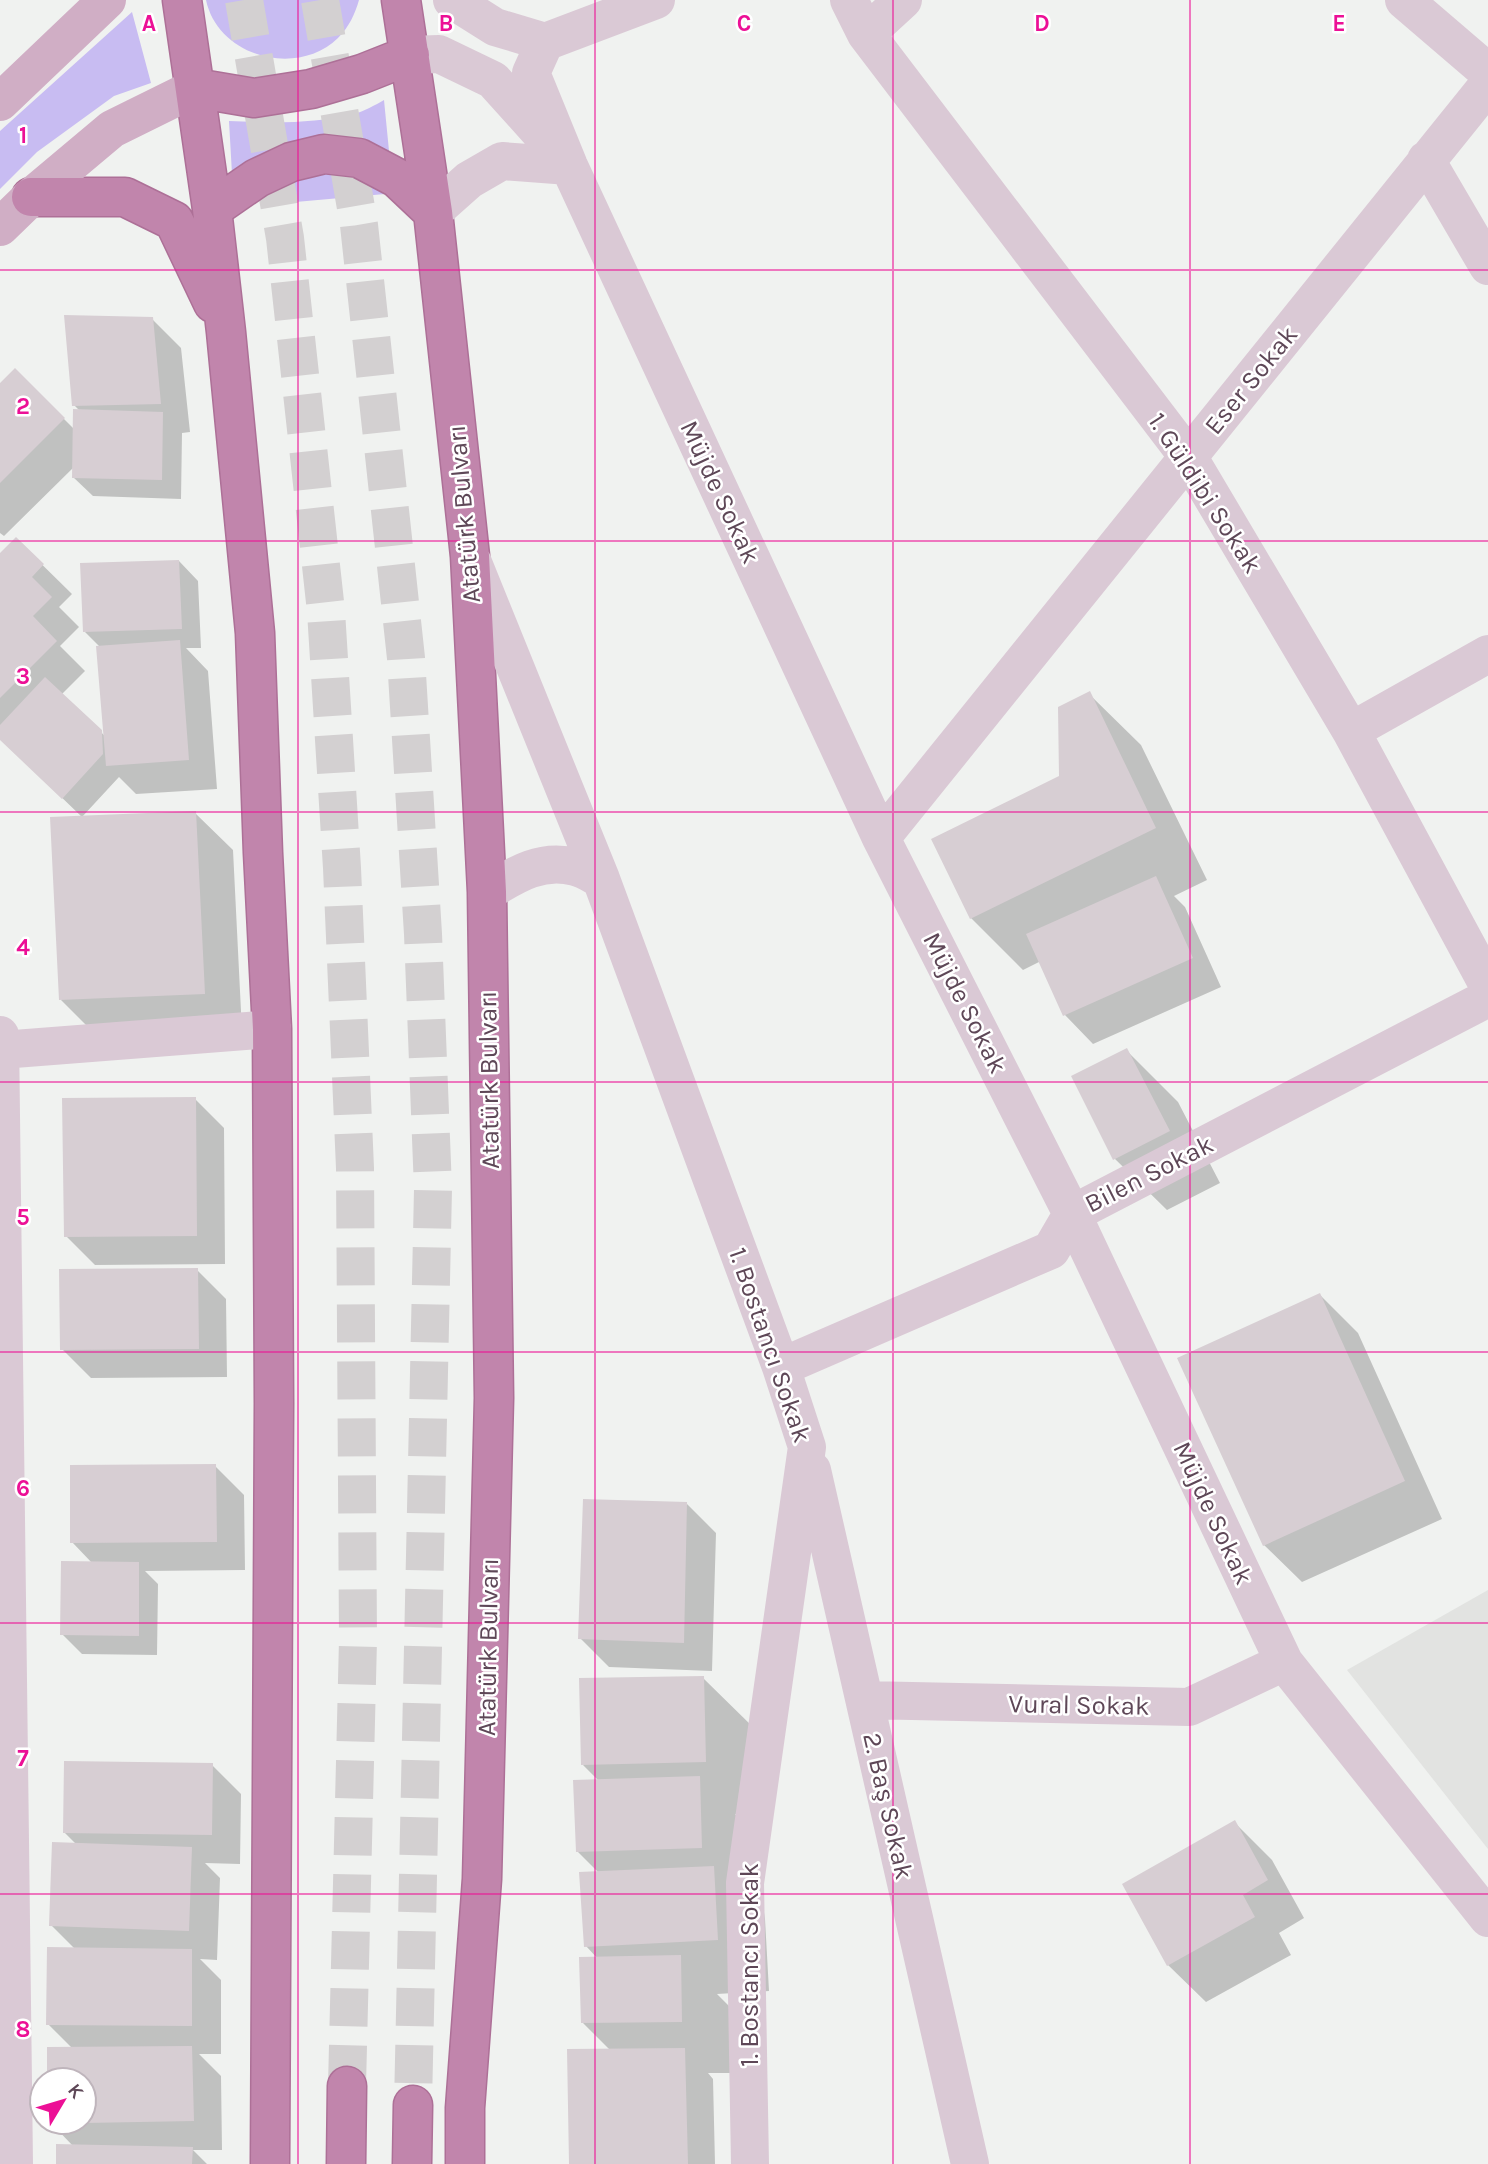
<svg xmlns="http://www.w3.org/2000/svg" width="1488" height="2164" viewBox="0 0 1488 2164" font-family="Karla,sans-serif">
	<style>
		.education { fill: #e2e3e1 }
		.green { fill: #c8bcf2 }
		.shadow { fill: #0003 }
		.building { fill: #d7ced3 }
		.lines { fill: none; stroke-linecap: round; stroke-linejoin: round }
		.highway-tunnel { stroke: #d3d0d1; stroke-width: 38; stroke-dasharray: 38 19; stroke-linecap: butt }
		.highway-casing { stroke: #ad7097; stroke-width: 41 }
		.minor { stroke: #dac9d5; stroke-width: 38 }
		.major { stroke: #d0aec5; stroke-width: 38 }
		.highway { stroke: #c185ac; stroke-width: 38 }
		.grid { fill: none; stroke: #ec1096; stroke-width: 2; stroke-opacity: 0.55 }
		.labels { text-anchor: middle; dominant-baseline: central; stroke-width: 5; stroke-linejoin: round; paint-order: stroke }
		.street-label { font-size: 26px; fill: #5e4757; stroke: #fff }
		.grid-label { font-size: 23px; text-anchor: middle; font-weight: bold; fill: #ec1096; stroke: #fff; stroke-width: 5; stroke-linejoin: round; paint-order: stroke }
	</style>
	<rect width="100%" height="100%" fill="#f0f2f0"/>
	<path class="education" d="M 1488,1590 L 1488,1849 L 1347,1670 Z"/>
	<path class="green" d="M 206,0 L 359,0 C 355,14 349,27 338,38 C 297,78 218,57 206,0 Z
		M 132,12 L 151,83 L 114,96 L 37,152 L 0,189 L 0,131 Z
		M 384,100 L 390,161 L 232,174 L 229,121 C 272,123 313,124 354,114 C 365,111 375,105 384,100 Z
		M 318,165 L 379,182 L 385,194 L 262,205 L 265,193 Z"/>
	<path class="shadow" d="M 152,319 L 181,348 L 190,432 L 182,433 L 181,499 L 93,496 L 73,477 L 74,467 L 4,536 L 0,533 L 0,385 L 15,370 L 75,430 L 80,411 L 74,405 Z
		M 16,539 L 72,594 L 59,607 L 79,627 L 60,646 L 85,671 L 61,695 L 105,736 L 101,648 L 85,632 L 179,561 L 198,581 L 201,648 L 186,648 L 208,671 L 217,789 L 136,794 L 119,777 L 82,817 L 0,738 L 0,555 Z
		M 1089,694 L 1141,745 L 1207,880 L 1174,896 L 1185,907 L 1221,987 L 1093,1044 L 1065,1015 L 1041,961 L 1023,970 L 971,918 L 1061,777 Z
		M 195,813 L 233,850 L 242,1031 L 98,1037 L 61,1000 Z
		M 1126,1050 L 1178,1102 L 1220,1183 L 1167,1210 L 1115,1159 Z
		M 195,1099 L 224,1128 L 225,1264 L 95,1265 L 66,1236 Z
		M 197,1270 L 226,1299 L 227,1377 L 91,1378 L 62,1349 Z
		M 1320,1295 L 1358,1333 L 1442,1519 L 1302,1582 L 1264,1545 Z
		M 215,1466 L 244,1495 L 245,1570 L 145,1571 L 158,1584 L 157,1655 L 82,1654 L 62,1634 L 93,1564 L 72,1542 Z
		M 687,1504 L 716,1533 L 712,1671 L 609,1667 L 580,1638 Z
		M 703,1678 L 755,1729 L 757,1813 L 735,1814 L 751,1829 L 765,1919 L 769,1991 L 717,1994 L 732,2009 L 733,2073 L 708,2073 L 713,2079 L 715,2164 L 571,2164 L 611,2051 L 583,2023 L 598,1959 L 586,1946 L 599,1873 L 577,1851 L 599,1781 L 583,1765 Z
		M 212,1765 L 241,1794 L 240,1864 L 205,1863 L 220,1878 L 217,1960 L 200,1959 L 221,1980 L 221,2054 L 199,2054 L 221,2076 L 222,2150 L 193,2150 L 207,2164 L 58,2164 L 73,2146 L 50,2122 L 84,2122 L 84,2080 L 49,2080 L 72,2048 L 48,2024 L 75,1949 L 51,1925 L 77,1845 L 64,1832 Z
		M 1234,1822 L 1272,1860 L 1304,1918 L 1279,1933 L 1291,1955 L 1206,2002 L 1168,1965 Z"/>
	<path class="building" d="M 64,315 L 153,317 L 161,404 L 72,406 Z
		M 15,368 L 65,418 L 0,483 L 0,383 Z
		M 73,409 L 163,412 L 162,480 L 72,478 Z
		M 16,537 L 44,564 L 32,577 L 52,597 L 33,616 L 57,641 L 0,698 L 0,553 Z
		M 179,560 L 182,629 L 83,632 L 80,563 Z
		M 180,640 L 189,760 L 106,766 L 96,646 Z
		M 45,677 L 102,730 L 103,754 L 62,799 L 0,740 L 0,725 Z
		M 1090,691 L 1156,828 L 970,919 L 931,839 L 1059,776 L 1058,707 Z
		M 196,811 L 205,994 L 59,1000 L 50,817 Z
		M 1156,876 L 1193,958 L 1063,1016 L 1026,934 Z
		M 1127,1048 L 1170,1131 L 1113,1160 L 1071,1076 Z
		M 196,1097 L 197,1236 L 64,1237 L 62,1098 Z
		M 198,1268 L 199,1349 L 60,1350 L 59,1269 Z
		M 1320,1293 L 1405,1481 L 1263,1546 L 1177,1358 Z
		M 216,1464 L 217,1542 L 70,1543 L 70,1465 Z
		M 583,1499 L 687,1502 L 684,1643 L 578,1639 Z
		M 61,1561 L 139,1562 L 139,1636 L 60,1635 Z
		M 704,1676 L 706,1762 L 581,1765 L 579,1678 Z
		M 64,1761 L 213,1763 L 212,1835 L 63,1833 Z
		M 700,1776 L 702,1848 L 576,1852 L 573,1780 Z
		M 1235,1820 L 1268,1880 L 1243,1895 L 1255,1917 L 1167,1966 L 1122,1884 Z
		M 52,1842 L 192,1847 L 189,1931 L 49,1926 Z
		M 714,1866 L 718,1940 L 584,1947 L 579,1872 Z
		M 47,1947 L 192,1949 L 192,2026 L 46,2025 Z
		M 681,1955 L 682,2022 L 581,2023 L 579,1957 Z
		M 192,2046 L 194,2121 L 84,2123 L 84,2080 L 47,2080 L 47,2047 Z
		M 685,2048 L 688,2164 L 569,2164 L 567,2049 Z
		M 56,2144 L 193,2147 L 192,2164 L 56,2164 Z"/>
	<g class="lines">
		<path class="highway-tunnel" d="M 244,0 L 285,238 L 326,611 L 342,868 L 355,1168 L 358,1640 L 347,2086
			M 320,0 L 359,225 L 406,658 L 423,934 L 433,1189 L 413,2105"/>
		<g class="highway-casing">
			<path id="highway" d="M 182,0 L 212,209 L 226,332 L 255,633 L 263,853 L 272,1029 L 274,1403 L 270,2164
				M 401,0 L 433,212 L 470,556 L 487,892 L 494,1398 L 482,1879 L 465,2108 L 465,2164
				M 195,88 L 254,98 L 311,89 L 362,74 L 410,55
				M 31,197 L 125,197 L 174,221 L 213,303
				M 212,209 L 257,178 L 291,162 L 324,154 L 359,158 L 397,178 L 433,212
				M 346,2164 L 347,2086
				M 412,2164 L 413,2105"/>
		</g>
		<path class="minor" d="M 452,0 L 495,27 L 545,42 L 656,0
			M 849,0 L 866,34 L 1189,458 L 1351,731 L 1488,985
			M 1404,0 L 1488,72
			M 866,34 L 903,0
			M 545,42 L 531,73 L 569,166 L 881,838 L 1072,1214 L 1284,1662 L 1488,1918
			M 410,55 L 439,54 L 493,80 L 547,140
			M 1426,160 L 1488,266
			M 433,212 L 469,180 L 502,161 L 569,166
			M 473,563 L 601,879
			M 1351,731 L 1488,654
			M 881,838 L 1488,85
			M 487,892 C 515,875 541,858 575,867 C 584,869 593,875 601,879 L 781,1367 L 807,1447 L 745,1883 L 750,2164
			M 0,1035 L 14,2164
			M 1,1050 L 272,1029
			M 781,1367 L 1051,1250 L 1072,1214 L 1488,998
			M 812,1470 L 970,2164
			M 865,1700 L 1189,1707 L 1284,1662"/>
		<path class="major" d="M 0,102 L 107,0
			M 0,227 L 31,197 L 112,129 L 195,88"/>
		<use href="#highway" class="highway"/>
	</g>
	<path class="grid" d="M 298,0 L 298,2164M 595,0 L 595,2164M 893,0 L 893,2164M 1190,0 L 1190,2164M 0,270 L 1488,270M 0,541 L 1488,541M 0,812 L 1488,812M 0,1082 L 1488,1082M 0,1352 L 1488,1352M 0,1623 L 1488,1623M 0,1894 L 1488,1894"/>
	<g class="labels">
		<g class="street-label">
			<text transform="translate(1251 380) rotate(-51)">Eser Sokak</text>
			<text transform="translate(720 492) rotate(65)">Müjde Sokak</text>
			<text transform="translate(1205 493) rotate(57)">1. Güldibi Sokak</text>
			<text transform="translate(464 514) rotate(-95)">Atatürk Bulvarı</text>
			<text transform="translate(965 1003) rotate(63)">Müjde Sokak</text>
			<text transform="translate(489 1080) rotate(-91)">Atatürk Bulvarı</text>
			<text transform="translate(1149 1174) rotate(-27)">Bilen Sokak</text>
			<text transform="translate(770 1345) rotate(71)">1. Bostancı Sokak</text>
			<text transform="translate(1213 1513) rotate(65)">Müjde Sokak</text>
			<text transform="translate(488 1647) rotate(-89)">Atatürk Bulvarı</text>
			<text transform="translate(1079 1705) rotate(1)">Vural Sokak</text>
			<text transform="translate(888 1806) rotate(77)">2. Baş Sokak</text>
			<text transform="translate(749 1965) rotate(-90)">1. Bostancı Sokak</text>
		</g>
	</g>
	<g class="grid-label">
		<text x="149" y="31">A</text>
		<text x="446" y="31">B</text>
		<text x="744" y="31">C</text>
		<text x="1042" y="31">D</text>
		<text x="1339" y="31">E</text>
		<text x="23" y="143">1</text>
		<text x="23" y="414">2</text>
		<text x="23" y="684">3</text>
		<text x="23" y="955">4</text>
		<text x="23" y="1225">5</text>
		<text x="23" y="1496">6</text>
		<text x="23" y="1766">7</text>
		<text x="23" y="2037">8</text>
	</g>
	<g transform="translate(63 2101) rotate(52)"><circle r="33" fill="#ffffff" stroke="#bfb5bc" stroke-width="2"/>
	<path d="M0-5L12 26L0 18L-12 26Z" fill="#ec1096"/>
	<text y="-10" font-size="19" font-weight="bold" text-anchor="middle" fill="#5e4757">K</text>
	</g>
</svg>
